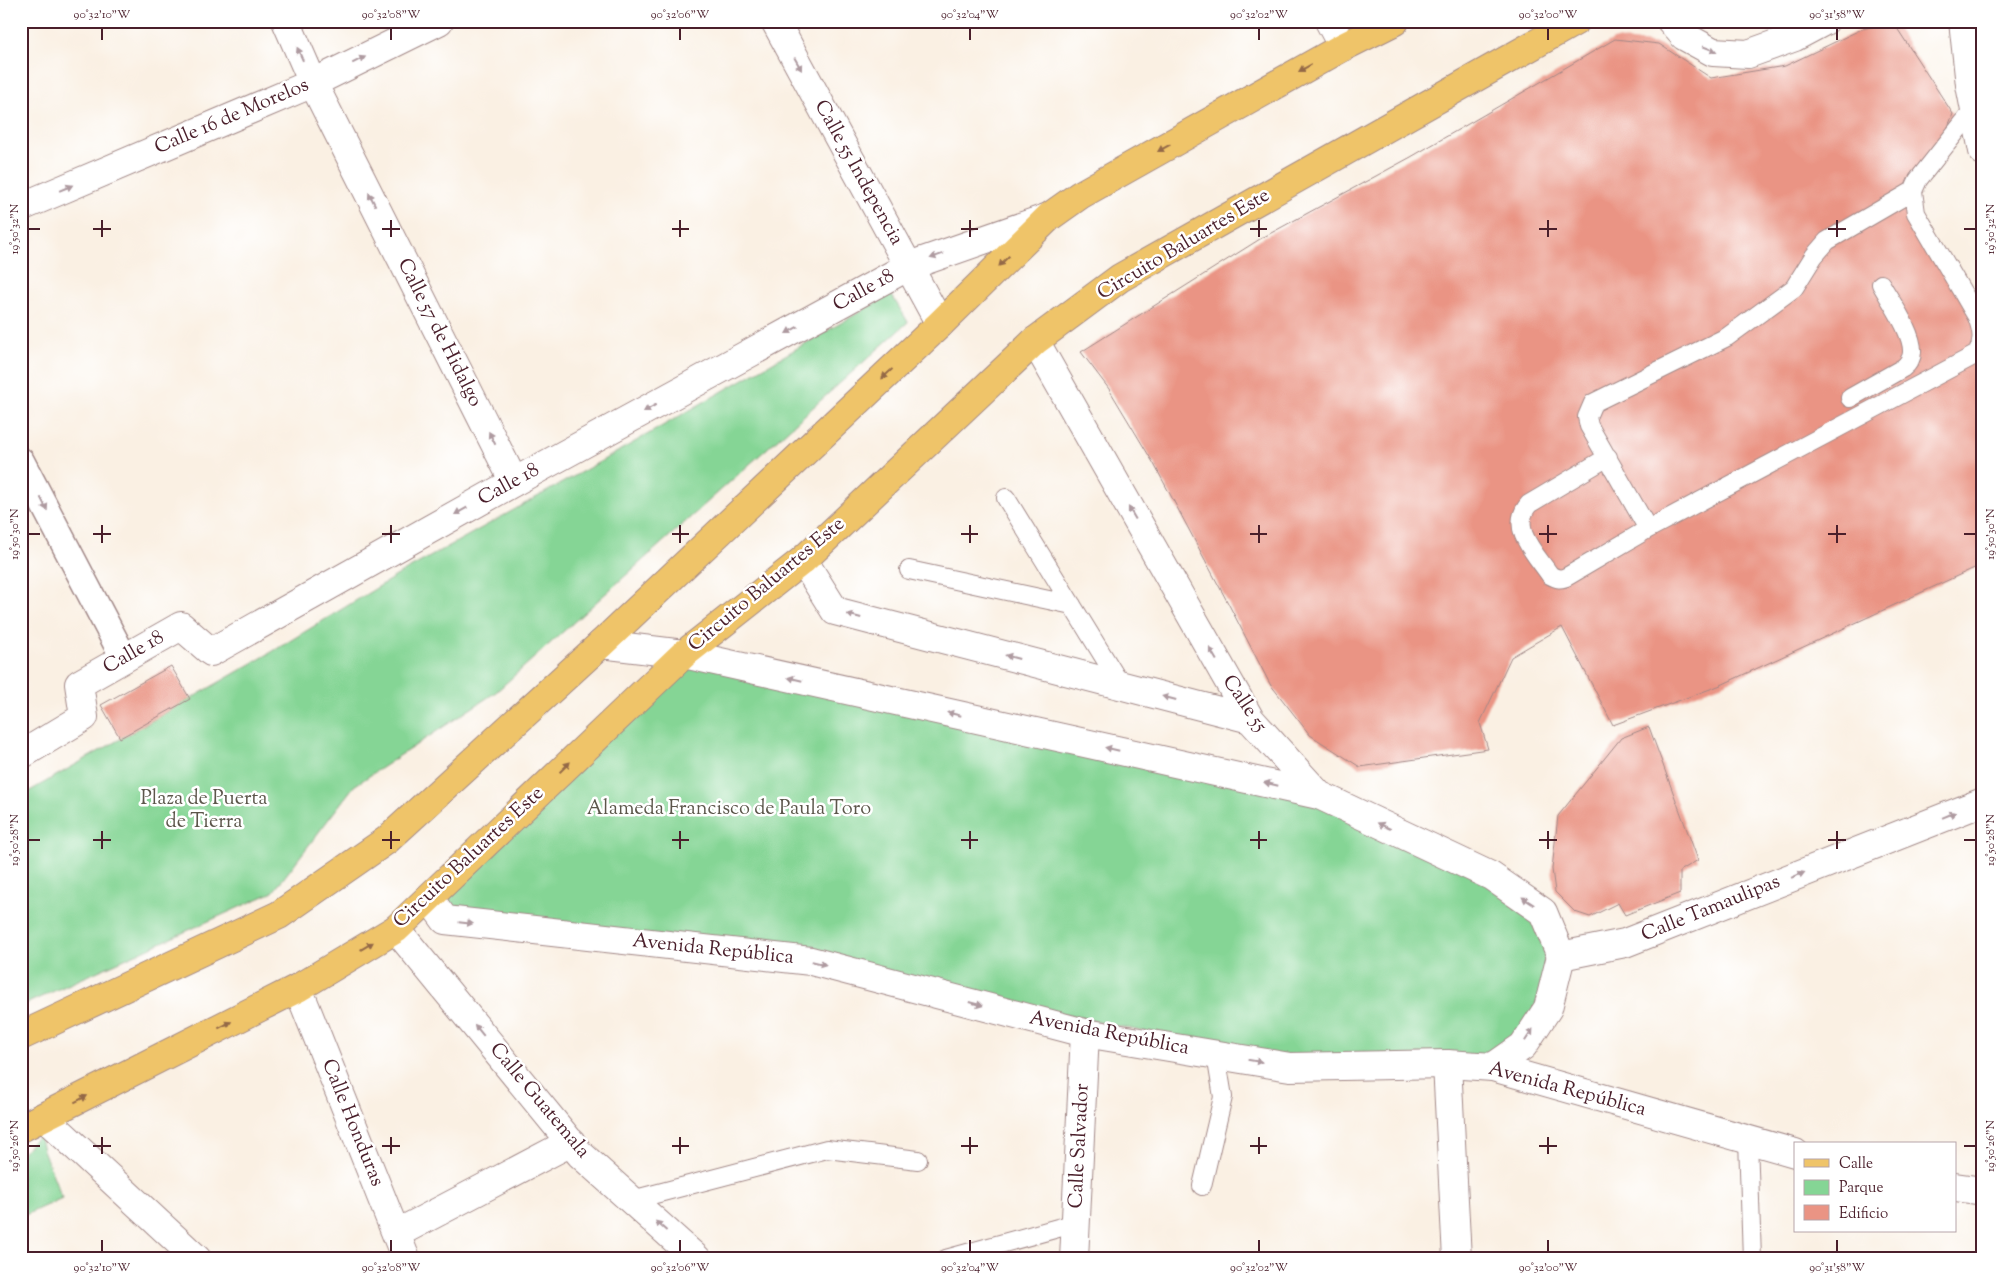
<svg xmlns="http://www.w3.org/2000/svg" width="2004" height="1280" viewBox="0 0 2004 1280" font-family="'Sorts Mill Goudy',serif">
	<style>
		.green { fill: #85d595; stroke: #687a60 }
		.building { fill: #ea9484 }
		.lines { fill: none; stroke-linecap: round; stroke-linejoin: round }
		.service-casing { stroke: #a28887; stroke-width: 20 }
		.pedestrian-casing { stroke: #a28887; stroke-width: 29 }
		.minor-casing { stroke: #a28887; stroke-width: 30 }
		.tertiary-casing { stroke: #a28887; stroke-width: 30 }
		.primary-casing { stroke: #a28887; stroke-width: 30 }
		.service { stroke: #fff; stroke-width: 18 }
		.pedestrian { stroke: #fff; stroke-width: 26 }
		.minor { stroke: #fff; stroke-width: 28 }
		.tertiary { stroke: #fff; stroke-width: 28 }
		.primary { stroke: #efc469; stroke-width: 28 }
		.oneway { fill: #ae9aa0 }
		.oneway2 { fill: #946947 }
		.ticks { fill: none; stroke: #4a1f2b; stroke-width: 2 }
		.labels { text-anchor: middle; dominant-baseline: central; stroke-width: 5; stroke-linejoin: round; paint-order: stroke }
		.street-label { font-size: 20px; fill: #4a1f2b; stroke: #fff }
		.park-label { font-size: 20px; fill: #5c564b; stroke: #fff }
		.neatline { fill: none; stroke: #4a1f2b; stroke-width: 2 }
		.ticks-label { font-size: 12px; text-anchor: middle; fill: #4a1f2b }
	</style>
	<rect width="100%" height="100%" fill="#fff"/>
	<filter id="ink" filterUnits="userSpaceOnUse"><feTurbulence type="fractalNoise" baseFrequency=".02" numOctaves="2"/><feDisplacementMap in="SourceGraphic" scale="10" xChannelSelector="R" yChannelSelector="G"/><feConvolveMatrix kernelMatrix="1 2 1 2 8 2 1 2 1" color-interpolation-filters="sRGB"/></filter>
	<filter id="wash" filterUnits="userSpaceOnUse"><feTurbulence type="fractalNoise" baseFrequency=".0096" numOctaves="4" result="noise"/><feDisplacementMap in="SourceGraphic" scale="20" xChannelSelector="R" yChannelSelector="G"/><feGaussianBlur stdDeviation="1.12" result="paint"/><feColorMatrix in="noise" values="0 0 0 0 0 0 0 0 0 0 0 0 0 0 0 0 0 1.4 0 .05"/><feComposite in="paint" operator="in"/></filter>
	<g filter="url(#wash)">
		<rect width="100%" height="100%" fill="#faf0e3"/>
		<path class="green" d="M 891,294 L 908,322 L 496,692 L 354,786 L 273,892 L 21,1006 L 21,796 L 270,653 L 401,573 L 612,455 Z
			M 684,654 L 1319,795 L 1543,912 L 1554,998 L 1493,1067 L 1305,1066 L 811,961 L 445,920 L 429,898 Z
			M 39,1135 L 43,1150 L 62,1198 L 21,1217 L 21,1154 Z"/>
		<g id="blocks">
			<path class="building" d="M 1893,22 L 1953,114 L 1933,165 L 1908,202 L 1983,336 L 1983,381 L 1980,384 L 1983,390 L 1983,564 L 1721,685 L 1613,725 L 1562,627 L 1511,657 L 1480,723 L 1488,749 L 1360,767 L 1310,735 L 1270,684 L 1228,603 L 1154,464 L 1109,389 L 1081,352 L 1260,239 L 1411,157 L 1615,39 L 1659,44 L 1711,78 L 1785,66 L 1862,29 Z
				M 171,666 L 190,699 L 120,738 L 101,705 Z
				M 1649,727 L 1698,860 L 1680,871 L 1680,893 L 1625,915 L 1618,903 L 1590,917 L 1575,912 L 1555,892 L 1552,869 L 1558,816 L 1621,738 Z"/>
		</g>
	</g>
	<g filter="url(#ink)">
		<use href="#blocks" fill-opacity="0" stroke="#a28887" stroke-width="1"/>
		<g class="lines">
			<g class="service-casing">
				<path id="service" d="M 1850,398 L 1903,368 C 1908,364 1912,359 1912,352 C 1913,333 1891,302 1881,284
					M 1608,457 L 1529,504 C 1508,528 1536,554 1550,575 C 1557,579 1561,580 1568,576 L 1648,529 L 1977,354 C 1984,342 1982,330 1977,317 L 1916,213 L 1913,191 L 1918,180 L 1975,108
					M 1006,498 L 1121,685
					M 1648,529 L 1589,426 L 1587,417 L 1593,403 L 1727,337 L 1794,288 L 1814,256 L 1827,241 L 1913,191
					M 909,570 L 1072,605
					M 1748,1140 L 1752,1259
					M 1202,1186 L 1223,1097 L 1216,1055
					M 632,1200 L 827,1149 L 918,1160
					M 946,1259 L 1076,1223"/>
			</g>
			<g class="pedestrian-casing">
				<path id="pedestrian" d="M 21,461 L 124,658"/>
			</g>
			<g class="minor-casing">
				<path id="minor" d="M 286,21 L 313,83 L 514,482
					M 775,21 L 940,324
					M 1329,21 L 1343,47
					M 1671,21 L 1684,36 L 1713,52 L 1748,54 L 1795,37 L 1825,21
					M 1963,21 L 1970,85 L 1983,151
					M 21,207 L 313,83 L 439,21
					M 1035,341 L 1250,719 L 1319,795 L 1491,876 L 1543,912 L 1561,956
					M 803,560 L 835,611 L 1250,719
					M 601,644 L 684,654 L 1319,795
					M 21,755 L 84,717 L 79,684 L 181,626 L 211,652 L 514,482 L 909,266 L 1049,217
					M 396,929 L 580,1154 L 697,1259
					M 298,988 L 406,1259
					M 1447,1064 L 1457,1259
					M 1493,1067 L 1523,1046 L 1548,1008 L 1561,956 L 1625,943 L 1983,802
					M 45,1118 L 197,1259
					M 396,1234 L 571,1142
					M 1074,1259 L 1085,1033"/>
			</g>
			<g class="tertiary-casing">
				<path id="tertiary" d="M 429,898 L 445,920 L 811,961 L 1085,1033 L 1290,1067 L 1447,1064 L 1493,1067 L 1795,1153
					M 1955,1187 L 1983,1191"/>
			</g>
			<g class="primary-casing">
				<path id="primary" d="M 21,1036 L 279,915 L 387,840 L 601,644 L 940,324 L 1049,217 L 1080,195 L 1343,47 L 1395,21
					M 21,1128 L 298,988 L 396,929 L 684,654 L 803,560 L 1035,341 L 1120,278 L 1576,21"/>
			</g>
			<use href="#service" class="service"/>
			<use href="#pedestrian" class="pedestrian"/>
			<use href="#minor" class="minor"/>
			<use href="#tertiary" class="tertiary"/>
			<use href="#primary" class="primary"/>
		</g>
		<defs><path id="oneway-solid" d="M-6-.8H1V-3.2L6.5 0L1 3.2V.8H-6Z" transform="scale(1.25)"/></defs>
		<g class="oneway">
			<use href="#oneway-solid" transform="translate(1710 49) rotate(21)"/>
			<use href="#oneway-solid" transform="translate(300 54) rotate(-114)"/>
			<use href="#oneway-solid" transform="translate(359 60) rotate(-26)"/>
			<use href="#oneway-solid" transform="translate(798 64) rotate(61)"/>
			<use href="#oneway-solid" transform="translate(66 188) rotate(-23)"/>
			<use href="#oneway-solid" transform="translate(372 199) rotate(-117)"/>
			<use href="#oneway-solid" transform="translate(937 256) rotate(160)"/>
			<use href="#oneway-solid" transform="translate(792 330) rotate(151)"/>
			<use href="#oneway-solid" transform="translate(650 408) rotate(151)"/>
			<use href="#oneway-solid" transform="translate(492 438) rotate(-117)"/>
			<use href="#oneway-solid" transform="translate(44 504) rotate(63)"/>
			<use href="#oneway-solid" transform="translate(461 511) rotate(151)"/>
			<use href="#oneway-solid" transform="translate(1132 513) rotate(-120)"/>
			<use href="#oneway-solid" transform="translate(854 616) rotate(-165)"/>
			<use href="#oneway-solid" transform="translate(1213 654) rotate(-120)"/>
			<use href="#oneway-solid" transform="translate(1012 657) rotate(-165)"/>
			<use href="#oneway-solid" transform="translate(795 679) rotate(-167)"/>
			<use href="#oneway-solid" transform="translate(1169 698) rotate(-165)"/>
			<use href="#oneway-solid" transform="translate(954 714) rotate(-167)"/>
			<use href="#oneway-solid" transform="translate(1112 749) rotate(-167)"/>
			<use href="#oneway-solid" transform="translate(1271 784) rotate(-167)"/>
			<use href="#oneway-solid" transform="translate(1949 815) rotate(-22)"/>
			<use href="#oneway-solid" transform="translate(1384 826) rotate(-155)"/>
			<use href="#oneway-solid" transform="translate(1798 875) rotate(-22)"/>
			<use href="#oneway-solid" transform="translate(1528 901) rotate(-146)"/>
			<use href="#oneway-solid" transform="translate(466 923) rotate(6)"/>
			<use href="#oneway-solid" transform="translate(819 963) rotate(14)"/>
			<use href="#oneway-solid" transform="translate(976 1004) rotate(15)"/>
			<use href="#oneway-solid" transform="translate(479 1030) rotate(-129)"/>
			<use href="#oneway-solid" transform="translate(1529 1035) rotate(-57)"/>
			<use href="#oneway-solid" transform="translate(1255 1061) rotate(9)"/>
			<use href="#oneway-solid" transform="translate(661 1226) rotate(-138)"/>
		</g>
		<g class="oneway2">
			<use href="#oneway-solid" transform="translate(1305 68) rotate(151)"/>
			<use href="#oneway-solid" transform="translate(1164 148) rotate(151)"/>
			<use href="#oneway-solid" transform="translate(1004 261) rotate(135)"/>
			<use href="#oneway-solid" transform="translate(887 374) rotate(137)"/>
			<use href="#oneway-solid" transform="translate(565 767) rotate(-44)"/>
			<use href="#oneway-solid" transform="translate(367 946) rotate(-31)"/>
			<use href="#oneway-solid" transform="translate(225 1025) rotate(-27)"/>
			<use href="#oneway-solid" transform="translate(81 1099) rotate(-27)"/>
		</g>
	</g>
	<path class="ticks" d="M 102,28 L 102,40M 391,28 L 391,40M 680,28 L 680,40M 970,28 L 970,40M 1259,28 L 1259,40M 1548,28 L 1548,40M 1837,28 L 1837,40M 102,220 L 102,237M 391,220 L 391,237M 680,220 L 680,237M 970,220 L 970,237M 1259,220 L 1259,237M 1548,220 L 1548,237M 1837,220 L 1837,237M 28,229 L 40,229M 93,229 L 111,229M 382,229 L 400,229M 672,229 L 689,229M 961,229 L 978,229M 1250,229 L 1267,229M 1539,229 L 1557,229M 1828,229 L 1846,229M 1964,229 L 1976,229M 102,525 L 102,543M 391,525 L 391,543M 680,525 L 680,543M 970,525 L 970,543M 1259,525 L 1259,543M 1548,525 L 1548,543M 1837,525 L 1837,543M 28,534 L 40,534M 93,534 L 111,534M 382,534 L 400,534M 672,534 L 689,534M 961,534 L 978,534M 1250,534 L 1267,534M 1539,534 L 1557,534M 1828,534 L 1846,534M 1964,534 L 1976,534M 102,831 L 102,849M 391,831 L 391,849M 680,831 L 680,849M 970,831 L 970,849M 1259,831 L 1259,849M 1548,831 L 1548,849M 1837,831 L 1837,849M 28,840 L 40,840M 93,840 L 111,840M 382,840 L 400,840M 672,840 L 689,840M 961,840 L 978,840M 1250,840 L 1267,840M 1539,840 L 1557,840M 1828,840 L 1846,840M 1964,840 L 1976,840M 102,1137 L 102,1154M 391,1137 L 391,1154M 680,1137 L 680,1154M 970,1137 L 970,1154M 1259,1137 L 1259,1154M 1548,1137 L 1548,1154M 28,1146 L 40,1146M 93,1146 L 111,1146M 382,1146 L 400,1146M 672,1146 L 689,1146M 961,1146 L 978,1146M 1250,1146 L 1267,1146M 1539,1146 L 1557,1146M 1964,1146 L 1976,1146M 102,1240 L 102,1252M 391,1240 L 391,1252M 680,1240 L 680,1252M 970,1240 L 970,1252M 1259,1240 L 1259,1252M 1548,1240 L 1548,1252M 1837,1240 L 1837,1252"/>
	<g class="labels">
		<g class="street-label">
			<text transform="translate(232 117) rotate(-23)">Calle 16 de Morelos</text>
			<text transform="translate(858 173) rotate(61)">Calle 55 Indepencia</text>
			<text transform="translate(1184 245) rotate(-31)">Circuito Baluartes Este</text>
			<text transform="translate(864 291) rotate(-29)">Calle 18</text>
			<text transform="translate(439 333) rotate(63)">Calle 57 de Hidalgo</text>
			<text transform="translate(509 485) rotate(-29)">Calle 18</text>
			<text transform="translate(767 585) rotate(-40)">Circuito Baluartes Este</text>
			<text transform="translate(134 653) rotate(-30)">Calle 18</text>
			<text transform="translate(1244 704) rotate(56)">Calle 55</text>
			<text transform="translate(469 858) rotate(-43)">Circuito Baluartes Este</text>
			<text transform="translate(1711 909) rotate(-22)">Calle Tamaulipas</text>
			<text transform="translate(713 950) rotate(6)">Avenida República</text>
			<text transform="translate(1109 1034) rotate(11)">Avenida República</text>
			<text transform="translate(1567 1090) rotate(15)">Avenida República</text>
			<text transform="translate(539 1101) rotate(50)">Calle Guatemala</text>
			<text transform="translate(352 1123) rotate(68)">Calle Honduras</text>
			<text transform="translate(1080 1146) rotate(-87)">Calle Salvador</text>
		</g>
		<g class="park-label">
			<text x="204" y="799">Plaza de Puerta<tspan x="204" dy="23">de Tierra</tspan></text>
			<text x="729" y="809">Alameda Francisco de Paula Toro</text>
		</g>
	</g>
	<rect width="2004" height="1280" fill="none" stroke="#fff" stroke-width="55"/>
	<rect x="1794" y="1142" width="162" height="90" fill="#ffffff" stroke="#b7a5aa"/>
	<rect x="1804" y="1159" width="25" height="8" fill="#efc469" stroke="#b7a5aa"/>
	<text x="1839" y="1168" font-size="15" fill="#4a1f2b">Calle</text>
	<rect x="1804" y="1180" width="25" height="15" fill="#85d595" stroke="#b7a5aa"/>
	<text x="1839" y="1192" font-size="15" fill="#4a1f2b">Parque</text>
	<rect x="1804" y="1205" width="25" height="15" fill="#ea9484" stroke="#b7a5aa"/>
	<text x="1839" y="1218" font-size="15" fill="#4a1f2b">Edificio</text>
	<rect x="28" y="28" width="1948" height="1224" class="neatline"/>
	<g class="ticks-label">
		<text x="102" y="18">90°32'10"W</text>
		<text x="391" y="18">90°32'08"W</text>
		<text x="680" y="18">90°32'06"W</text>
		<text x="970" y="18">90°32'04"W</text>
		<text x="1259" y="18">90°32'02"W</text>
		<text x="1548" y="18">90°32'00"W</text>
		<text x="1837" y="18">90°31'58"W</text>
		<text transform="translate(14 229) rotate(-90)" y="4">19°50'32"N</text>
		<text transform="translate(1990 229) rotate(-90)" y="4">19°50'32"N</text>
		<text transform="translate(14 534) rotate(-90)" y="4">19°50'30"N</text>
		<text transform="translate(1990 534) rotate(-90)" y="4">19°50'30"N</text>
		<text transform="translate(14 840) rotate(-90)" y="4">19°50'28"N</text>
		<text transform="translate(1990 840) rotate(-90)" y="4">19°50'28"N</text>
		<text transform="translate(14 1146) rotate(-90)" y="4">19°50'26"N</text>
		<text transform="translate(1990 1146) rotate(-90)" y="4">19°50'26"N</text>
		<text x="102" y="1271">90°32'10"W</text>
		<text x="391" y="1271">90°32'08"W</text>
		<text x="680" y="1271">90°32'06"W</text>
		<text x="970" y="1271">90°32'04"W</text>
		<text x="1259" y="1271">90°32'02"W</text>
		<text x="1548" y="1271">90°32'00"W</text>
		<text x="1837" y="1271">90°31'58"W</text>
	</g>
</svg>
